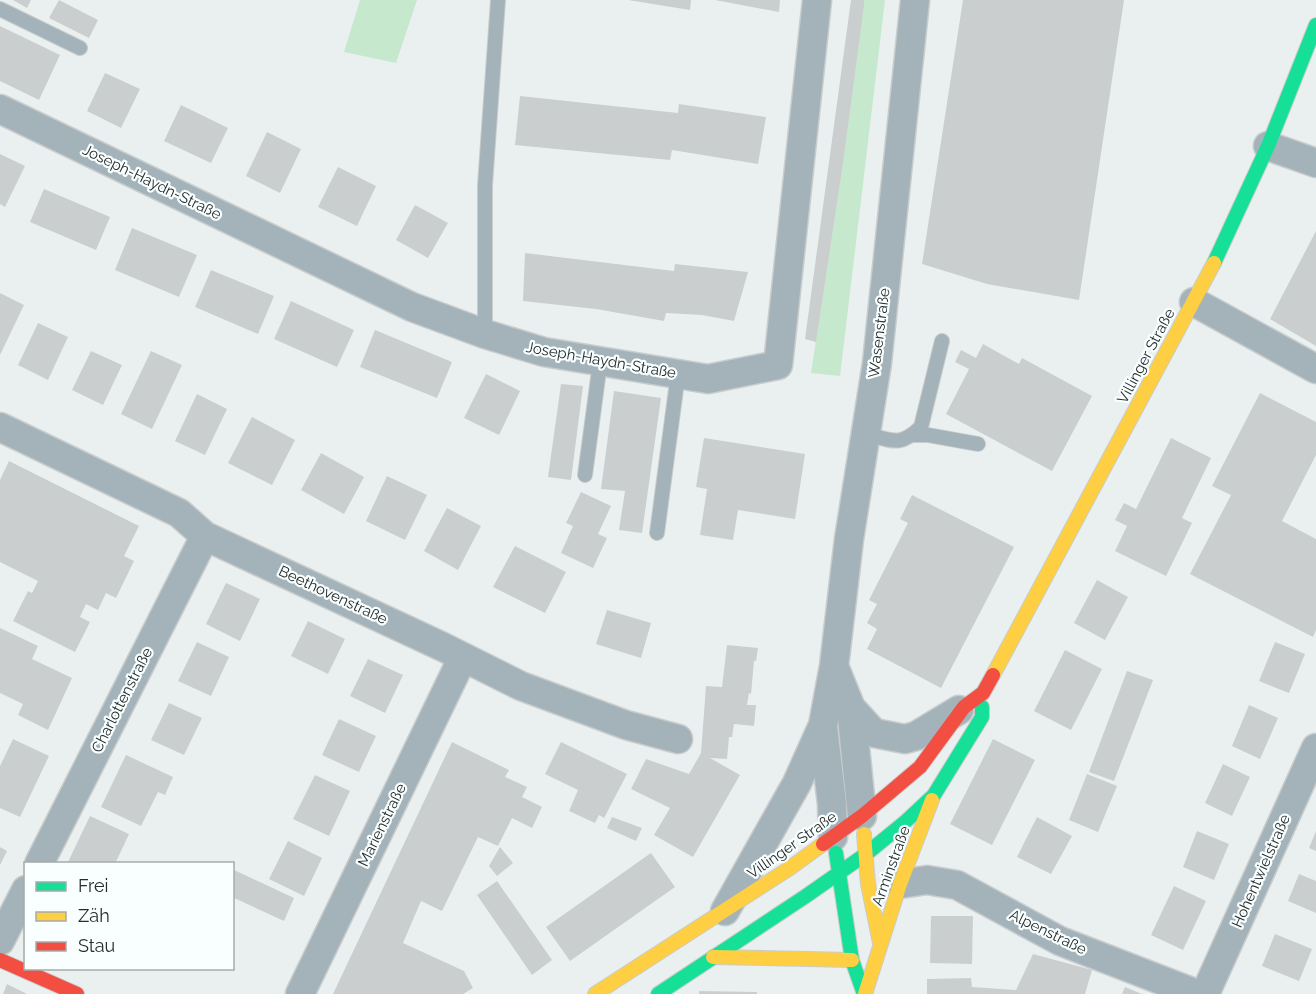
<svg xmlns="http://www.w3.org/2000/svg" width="1316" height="994" viewBox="0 0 1316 994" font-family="Raleway,sans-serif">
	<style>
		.green { fill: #c6e8cd }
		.building { fill: #cacece }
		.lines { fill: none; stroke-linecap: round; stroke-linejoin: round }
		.lane-casing { stroke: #c8cccc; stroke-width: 16 }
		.street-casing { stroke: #c8cccc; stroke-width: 31 }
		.fast-casing { stroke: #c8cccc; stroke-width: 16 }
		.slow-casing { stroke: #c8cccc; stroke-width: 16 }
		.jam-casing { stroke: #c8cccc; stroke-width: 16 }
		.lane { stroke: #a4b2ba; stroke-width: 14 }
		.street { stroke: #a4b2ba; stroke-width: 28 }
		.fast { stroke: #16e098; stroke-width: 14 }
		.slow { stroke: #ffcf43; stroke-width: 14 }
		.jam { stroke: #f24e42; stroke-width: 14 }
		.labels { text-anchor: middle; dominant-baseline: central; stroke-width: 4.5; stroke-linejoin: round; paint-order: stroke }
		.street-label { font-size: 15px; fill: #262b2b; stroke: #f9feff }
	</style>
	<rect width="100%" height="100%" fill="#eaf0f0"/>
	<path class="green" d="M 360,0 L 417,0 L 396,63 L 344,52 Z
		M 864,0 L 885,0 L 840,376 L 811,373 L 843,164 Z"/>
	<path class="building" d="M 13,0 L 31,0 L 27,8 Z
		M 59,0 L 98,20 L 89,38 L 49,18 Z
		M 628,0 L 691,0 L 690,10 Z
		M 715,0 L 780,0 L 779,12 Z
		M 851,0 L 864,0 L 864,5 L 843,164 L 816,342 L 805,339 Z
		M 963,0 L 1124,0 L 1079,300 L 987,284 L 922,264 Z
		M 0,26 L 60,55 L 39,100 L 0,81 Z
		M 105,73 L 140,89 L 121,128 L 87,111 Z
		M 520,96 L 678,113 L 679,104 L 766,117 L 758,164 L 672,150 L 670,160 L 515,145 Z
		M 181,105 L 228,128 L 211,163 L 164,141 Z
		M 267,132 L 301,149 L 280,193 L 246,176 Z
		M 0,154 L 25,166 L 5,207 L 0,204 Z
		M 338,167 L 376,186 L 357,226 L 318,207 Z
		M 44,189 L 110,217 L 96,250 L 30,222 Z
		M 415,205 L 448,223 L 428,258 L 396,240 Z
		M 132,228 L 197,255 L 179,297 L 115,270 Z
		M 1316,231 L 1316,346 L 1270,319 Z
		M 525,253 L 674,271 L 675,264 L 748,272 L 734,321 L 702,315 L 666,313 L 664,321 L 596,309 L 523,301 Z
		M 211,270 L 274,296 L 258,334 L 195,307 Z
		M 0,293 L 24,305 L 0,355 Z
		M 291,301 L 354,330 L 337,367 L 274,339 Z
		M 38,323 L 68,337 L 48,380 L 18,365 Z
		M 375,330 L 452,362 L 437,398 L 360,367 Z
		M 983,344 L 1019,364 L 1022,358 L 1092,396 L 1052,471 L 946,414 L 969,369 L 955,362 L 961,350 L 976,358 Z
		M 91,351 L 122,365 L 103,405 L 72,390 Z
		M 151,351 L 182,365 L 152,429 L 121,414 Z
		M 486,374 L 520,391 L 499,435 L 464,418 Z
		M 561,384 L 583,386 L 571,480 L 548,477 Z
		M 614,391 L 661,398 L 642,533 L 619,530 L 625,491 L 601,489 Z
		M 1260,393 L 1316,422 L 1316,455 L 1282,521 L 1316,539 L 1316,630 L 1313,637 L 1190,574 L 1231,495 L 1212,486 Z
		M 197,394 L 227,409 L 205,455 L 175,441 Z
		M 252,417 L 295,440 L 272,485 L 228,463 Z
		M 704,438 L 805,454 L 795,519 L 738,510 L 733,540 L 700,535 L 707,489 L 696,487 Z
		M 1171,438 L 1211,458 L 1182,518 L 1192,523 L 1166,576 L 1115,551 L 1127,526 L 1115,520 L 1124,503 L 1136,509 Z
		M 321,453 L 364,477 L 344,514 L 301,490 Z
		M 9,461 L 139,526 L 124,556 L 134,561 L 116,598 L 106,593 L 98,610 L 86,604 L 80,617 L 90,622 L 75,652 L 13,621 L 28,591 L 32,593 L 38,581 L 0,562 L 0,480 Z
		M 387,476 L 427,495 L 405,540 L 366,521 Z
		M 581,492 L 611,506 L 598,534 L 607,538 L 593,568 L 561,553 L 573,526 L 566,523 Z
		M 912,495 L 1014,547 L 941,688 L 867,649 L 877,629 L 867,623 L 877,604 L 869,600 L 908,523 L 900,519 Z
		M 447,508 L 481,526 L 458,570 L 424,551 Z
		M 515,546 L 566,572 L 545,613 L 493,587 Z
		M 1097,580 L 1128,597 L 1105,640 L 1074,623 Z
		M 226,583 L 260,599 L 240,641 L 206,624 Z
		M 607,610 L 651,623 L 641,658 L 596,644 Z
		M 308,621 L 345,639 L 328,674 L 291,656 Z
		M 0,628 L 38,646 L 32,659 L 72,678 L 48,730 L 18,715 L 23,704 L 0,693 Z
		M 197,642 L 229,657 L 211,696 L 178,681 Z
		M 1275,642 L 1305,654 L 1289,693 L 1259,681 Z
		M 727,645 L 758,648 L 756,661 L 754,661 L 751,694 L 749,693 L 747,705 L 756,705 L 754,726 L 734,724 L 732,737 L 729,737 L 727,759 L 710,758 L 740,775 L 693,857 L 654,835 L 670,808 L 631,789 L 646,759 L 689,774 L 701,753 L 706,686 L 722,687 Z
		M 1065,650 L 1102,669 L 1071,730 L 1034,711 Z
		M 368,659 L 403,675 L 385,713 L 350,696 Z
		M 1127,671 L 1153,680 L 1114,781 L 1089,772 Z
		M 169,703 L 202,718 L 184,755 L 151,740 Z
		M 1249,705 L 1278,718 L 1260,759 L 1232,746 Z
		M 339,719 L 376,736 L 359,772 L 322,755 Z
		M 13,739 L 49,756 L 20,817 L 0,808 L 0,766 Z
		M 993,739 L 1035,760 L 992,845 L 950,824 Z
		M 452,742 L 509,770 L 505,777 L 527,787 L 522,797 L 542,807 L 532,828 L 512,818 L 498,846 L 478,837 L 442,911 L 421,901 L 403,943 L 464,971 L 473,988 L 463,994 L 333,994 Z
		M 561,742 L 627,774 L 604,818 L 599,815 L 595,823 L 569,811 L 578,790 L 545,774 Z
		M 126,755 L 173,777 L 165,795 L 158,792 L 141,826 L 101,807 Z
		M 1223,764 L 1250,777 L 1232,816 L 1205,803 Z
		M 1087,774 L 1117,786 L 1098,832 L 1069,820 Z
		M 315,775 L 350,791 L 329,836 L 293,819 Z
		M 90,816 L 129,834 L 115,864 L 67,864 Z
		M 612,817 L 642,828 L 636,841 L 607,828 Z
		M 1037,817 L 1072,836 L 1051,874 L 1017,857 Z
		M 1197,831 L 1229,844 L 1214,880 L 1183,867 Z
		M 1316,831 L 1316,851 L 1309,848 Z
		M 288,841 L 322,858 L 304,896 L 269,879 Z
		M 0,847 L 7,851 L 0,865 Z
		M 500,847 L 513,863 L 497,876 L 489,866 Z
		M 651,853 L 675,887 L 570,961 L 546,927 Z
		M 232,869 L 294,898 L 284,921 L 232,897 Z
		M 1299,874 L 1316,881 L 1316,913 L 1288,901 Z
		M 497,881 L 552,960 L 532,975 L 477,895 Z
		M 1174,886 L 1206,901 L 1183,950 L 1151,935 Z
		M 931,916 L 973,916 L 972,964 L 930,963 Z
		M 1275,934 L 1312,949 L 1299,981 L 1262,966 Z
		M 1033,954 L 1092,970 L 1085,994 L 927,994 L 927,979 L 971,978 L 972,987 L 1016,990 Z
		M 7,984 L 27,994 L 3,994 Z
		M 1125,987 L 1142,994 L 1122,994 Z
		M 699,991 L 757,992 L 757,994 L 699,994 Z"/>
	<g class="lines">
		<g class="lane-casing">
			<path id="lane" d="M 0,9 L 80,48
				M 485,334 L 485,185 L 498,0
				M 865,434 C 892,440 899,448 921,427 L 942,341
				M 912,435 L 928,435 L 978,444
				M 585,475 L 600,363
				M 657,533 L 678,374"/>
		</g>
		<g class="street-casing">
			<path id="street" d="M 0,109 L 412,307 L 485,334 L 544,352 L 708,379 L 778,365 L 817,0
				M 1268,146 L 1316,163
				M 1194,302 L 1316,369
				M 0,427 L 179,513 L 205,536 L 443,647 L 521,686 L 626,725 L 678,739
				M 834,666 L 851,708 L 862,816
				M 851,708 L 874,733 L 905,739 L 916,736 L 959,710
				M 823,727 L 832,804 L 833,837
				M 39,864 L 205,536
				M 900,884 L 927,880 L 957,885 L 1060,941 L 1197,994
				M 725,911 L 797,783 L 823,725 L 834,666 L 849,539 L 877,363 L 915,0
				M 0,941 L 26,890
				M 300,994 L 463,657
				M 1205,994 L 1316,748"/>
		</g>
		<g class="fast-casing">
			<path id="fast" d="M 1214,263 L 1268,146 L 1316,25
				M 836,853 L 852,960 L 864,994
				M 658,994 L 806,896 L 866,854 L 904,823 L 934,795 L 982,717 L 982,707"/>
		</g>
		<g class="slow-casing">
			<path id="slow" d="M 993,675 L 1214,263
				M 864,834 L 868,884 L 880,943
				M 713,957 L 852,960
				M 595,994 L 790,868 L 823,844
				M 865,994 L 900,884 L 932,800"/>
		</g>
		<g class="jam-casing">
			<path id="jam" d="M 823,844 L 862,816 L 920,767 L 964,707 L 983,693 L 993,675
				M 0,960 L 77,994"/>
		</g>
		<use href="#lane" class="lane"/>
		<use href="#street" class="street"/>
		<use href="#fast" class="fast"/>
		<use href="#slow" class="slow"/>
		<use href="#jam" class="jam"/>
	</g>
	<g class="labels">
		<g class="street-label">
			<text transform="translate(152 182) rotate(26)">Joseph-Haydn-Straße</text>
			<text transform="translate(879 333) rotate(-83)">Wasenstraße</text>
			<text transform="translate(1146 356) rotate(-62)">Villinger Straße</text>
			<text transform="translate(601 360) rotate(10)">Joseph-Haydn-Straße</text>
			<text transform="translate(333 595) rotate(25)">Beethovenstraße</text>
			<text transform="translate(122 700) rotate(-63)">Charlottenstraße</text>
			<text transform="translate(382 825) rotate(-64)">Marienstraße</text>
			<text transform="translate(792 845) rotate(-35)">Villinger Straße</text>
			<text transform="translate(891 866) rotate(-70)">Arminstraße</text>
			<text transform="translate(1261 871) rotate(-66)">Hohentwielstraße</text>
			<text transform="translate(1048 932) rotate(26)">Alpenstraße</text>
		</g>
	</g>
	<rect x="24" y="862" width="210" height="108" fill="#f9feff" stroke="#a5aaaa" stroke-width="1.5"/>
	<rect x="36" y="882" width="30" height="9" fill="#16e098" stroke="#a5aaaa" stroke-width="1.5"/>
	<text x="78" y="892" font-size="18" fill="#262b2b">Frei</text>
	<rect x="36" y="912" width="30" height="9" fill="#ffcf43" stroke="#a5aaaa" stroke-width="1.5"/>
	<text x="78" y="922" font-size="18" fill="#262b2b">Zäh</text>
	<rect x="36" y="942" width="30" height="9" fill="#f24e42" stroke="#a5aaaa" stroke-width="1.5"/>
	<text x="78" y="952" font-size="18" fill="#262b2b">Stau</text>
</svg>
